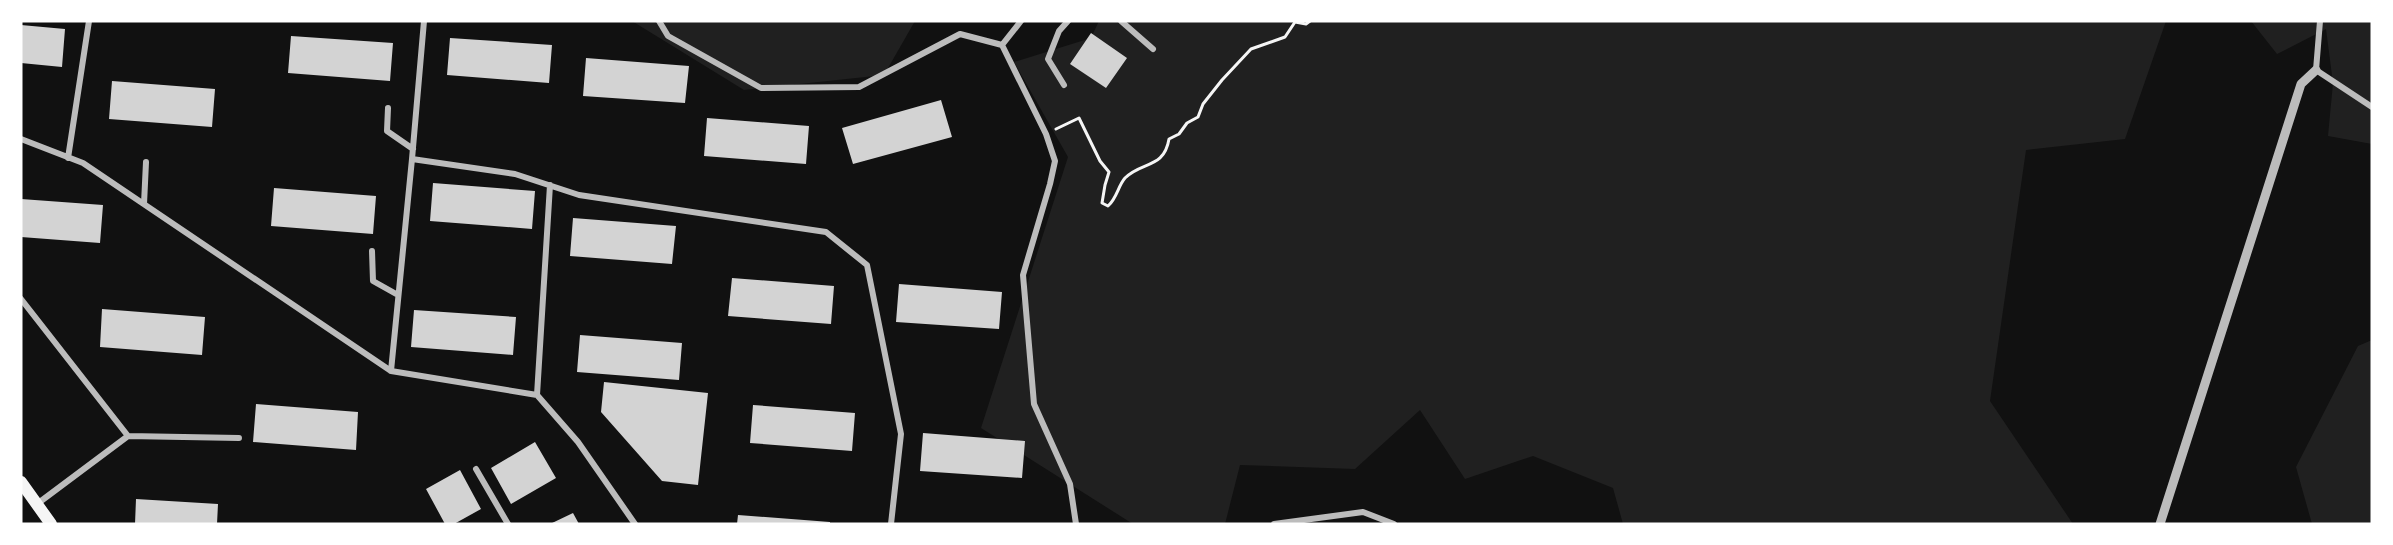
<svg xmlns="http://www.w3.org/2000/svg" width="2393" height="545" viewBox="0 0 2393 545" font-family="'Fira Sans Condensed',sans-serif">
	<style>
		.green { fill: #202020 }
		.building { fill: #d3d3d3 }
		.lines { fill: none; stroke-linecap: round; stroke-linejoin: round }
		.path { stroke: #f5f5f5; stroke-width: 3 }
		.minor { stroke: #bcbcbc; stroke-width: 6 }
		.tertiary { stroke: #bcbcbc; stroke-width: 9 }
		.primary { stroke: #f5f5f5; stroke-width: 12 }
	</style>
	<rect width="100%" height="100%" fill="#111"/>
	<path class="green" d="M 632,21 L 915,21 L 884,75 L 744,90 Z
		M 1099,21 L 2166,21 L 2125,139 L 2026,150 L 1990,401 L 2073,524 L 1623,524 L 1613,488 L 1533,456 L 1465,479 L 1420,410 L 1355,469 L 1240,465 L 1225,524 L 1133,524 L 981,428 L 1068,157 L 1014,62 L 1091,38 Z
		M 2251,21 L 2372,21 L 2372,144 L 2328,136 L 2333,83 L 2326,29 L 2277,54 Z
		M 2372,340 L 2372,524 L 2312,524 L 2296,467 L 2358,346 Z"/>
	<path class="building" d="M 21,25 L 65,29 L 62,67 L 21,63 Z
		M 1091,33 L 1127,58 L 1106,88 L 1070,64 Z
		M 291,36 L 393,43 L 390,81 L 288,73 Z
		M 450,38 L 552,45 L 549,83 L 447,75 Z
		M 586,58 L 689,66 L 685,103 L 583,96 Z
		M 112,81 L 215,89 L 212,127 L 109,119 Z
		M 941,100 L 952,137 L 853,164 L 842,128 Z
		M 707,118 L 809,126 L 806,164 L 704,156 Z
		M 433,183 L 535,191 L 532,229 L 430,221 Z
		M 274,188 L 376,196 L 373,234 L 271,226 Z
		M 21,199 L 103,205 L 100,243 L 21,237 Z
		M 573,218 L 676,226 L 672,264 L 570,256 Z
		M 732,278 L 834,286 L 831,324 L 728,316 Z
		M 899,284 L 1002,292 L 999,329 L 896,322 Z
		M 102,309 L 205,317 L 202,355 L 100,347 Z
		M 414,310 L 516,317 L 513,355 L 411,347 Z
		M 580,335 L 682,343 L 679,380 L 577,372 Z
		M 604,382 L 708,393 L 698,485 L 662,481 L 601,412 Z
		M 256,404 L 358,412 L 356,450 L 253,442 Z
		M 753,405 L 855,413 L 852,451 L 750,443 Z
		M 923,433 L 1025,441 L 1022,478 L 920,471 Z
		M 535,442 L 556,478 L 511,504 L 491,468 Z
		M 460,470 L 481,509 L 454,524 L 445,524 L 426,489 Z
		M 136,499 L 218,504 L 217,524 L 135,524 Z
		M 573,513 L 579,524 L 550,524 Z
		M 738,515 L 830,522 L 830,524 L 737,524 Z"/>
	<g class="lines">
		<path class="path" d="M 1056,129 L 1079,118 L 1100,161 L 1109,172 L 1105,185 L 1102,203 L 1108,206 C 1117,198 1118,186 1125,178 C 1142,161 1164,169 1169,139 L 1179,134 L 1187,123 L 1198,117 L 1203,104 L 1222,80 L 1251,49 L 1285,37 L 1295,22 L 1306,24 L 1310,21"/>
		<path class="minor" d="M 424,21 L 412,159 L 515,174 L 579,195 L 826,232 L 867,265 L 901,434 L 891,524
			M 659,21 L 668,36 L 761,88 L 859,87 L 960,34 L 1002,45 L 1046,134 L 1055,161 L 1050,184 L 1023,275 L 1034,404 L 1070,484 L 1076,524
			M 1121,21 L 1153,49
			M 2320,21 L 2316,70 L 2372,107
			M 1002,45 L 1021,21
			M 1064,85 L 1048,59 L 1059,31 L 1068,21
			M 388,108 L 387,131 L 413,149
			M 21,139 L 83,163 L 391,371 L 537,395 L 578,442 L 635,524
			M 68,158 L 89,21
			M 144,204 L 146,162
			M 372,251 L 373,281 L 398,295
			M 21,299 L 128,436
			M 391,371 L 412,159
			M 537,395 L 550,185
			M 476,469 L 508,524
			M 37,504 L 128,436 L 239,438
			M 1274,524 L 1363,512 L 1394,524"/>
		<path class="tertiary" d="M 2160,524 L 2301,84 L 2316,70"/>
		<path class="primary" d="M 21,482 L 51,524"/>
	</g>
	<rect width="2393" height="545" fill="none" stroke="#ffffff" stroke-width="45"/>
</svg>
